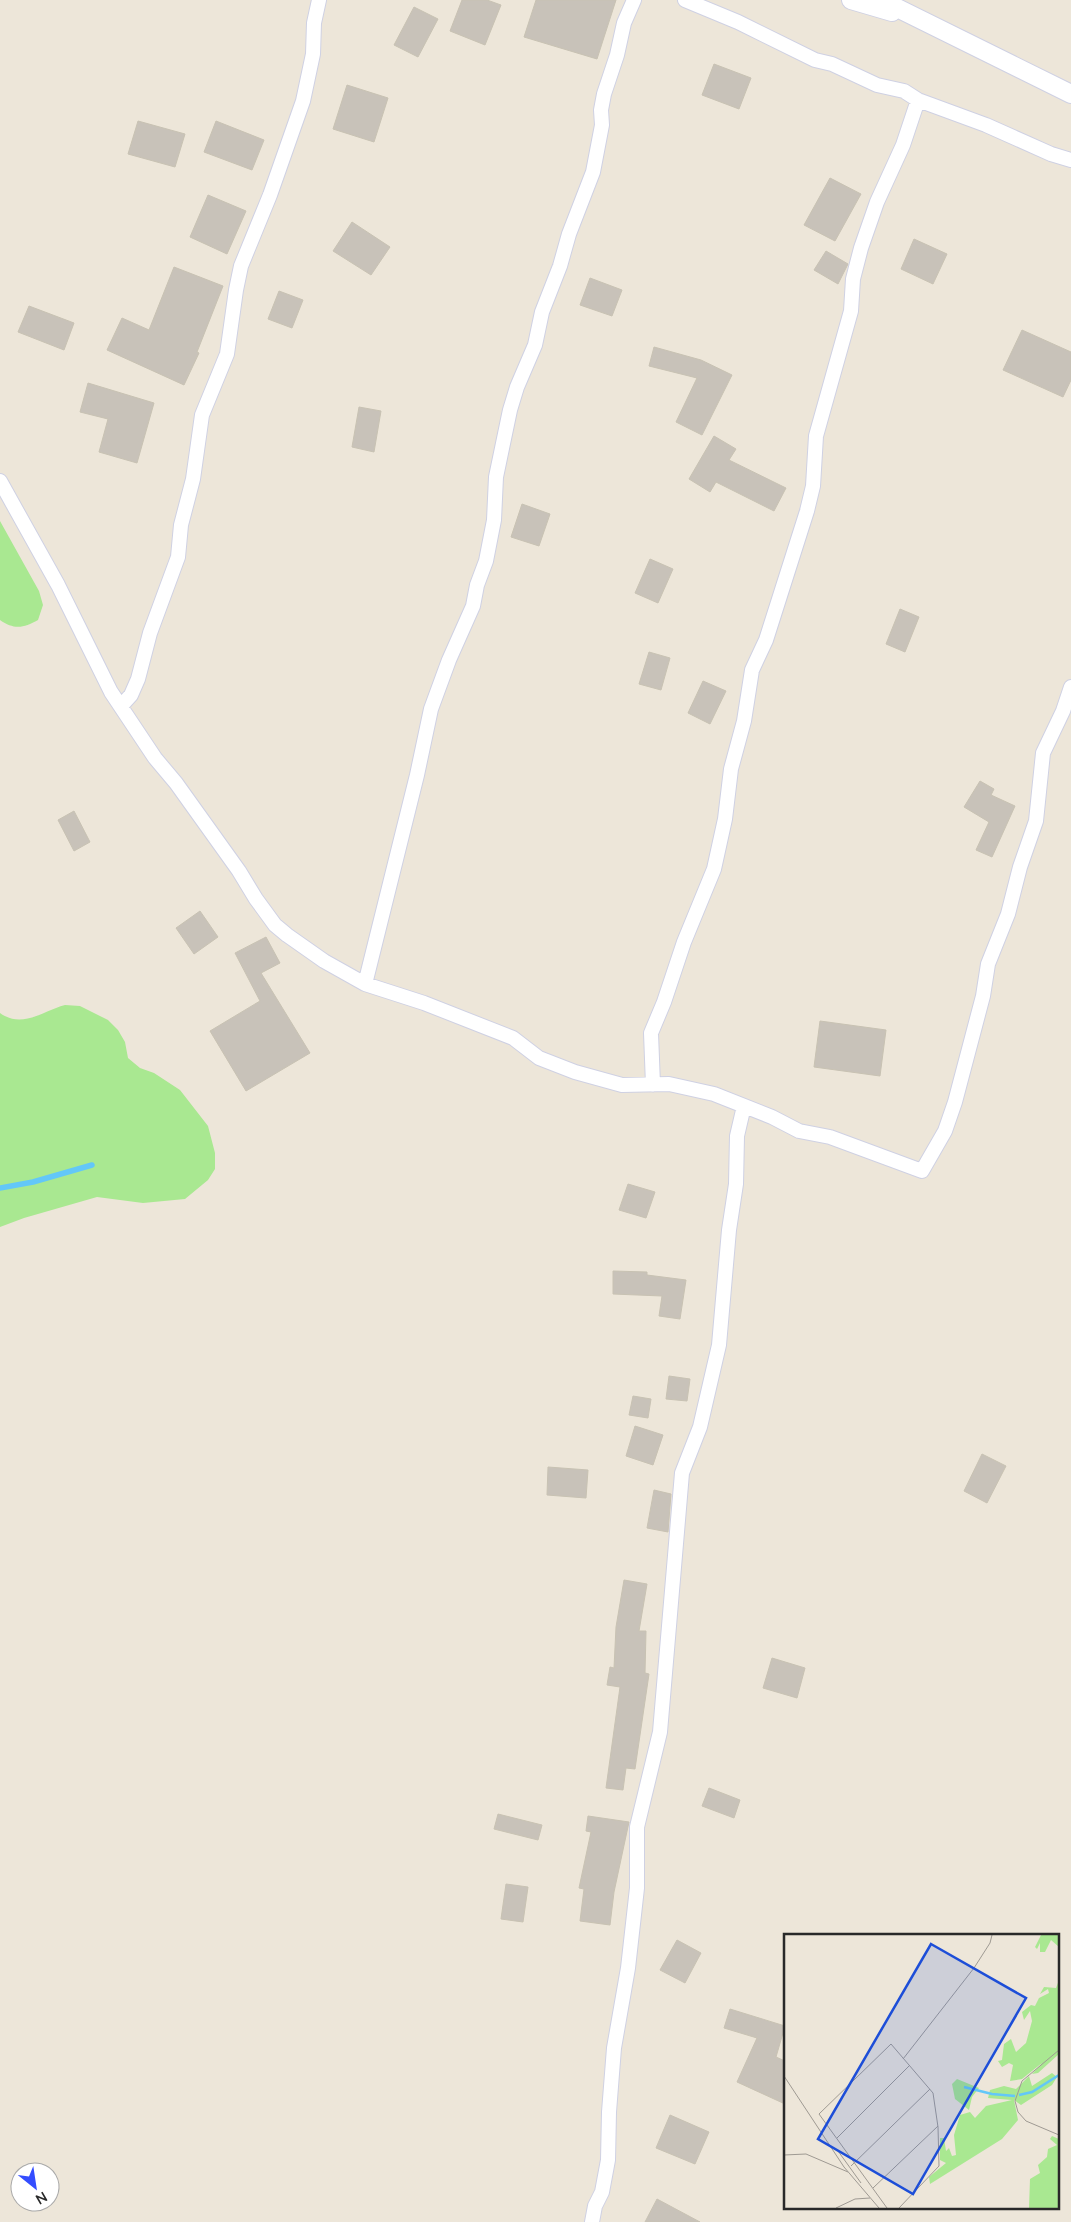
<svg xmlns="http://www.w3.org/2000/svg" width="1071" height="2222" viewBox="0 0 1071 2222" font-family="'Nunito Sans',sans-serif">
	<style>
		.green { fill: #a9e891 }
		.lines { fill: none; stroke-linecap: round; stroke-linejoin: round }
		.stream { stroke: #63c7f8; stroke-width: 5.5 }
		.building { fill: #c8c2b9; stroke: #c8c2b3 }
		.minor-casing { stroke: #cfd1e3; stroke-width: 16 }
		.tertiary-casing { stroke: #cfd1e3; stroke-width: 20 }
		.minor { stroke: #fff; stroke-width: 14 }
		.tertiary { stroke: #fff; stroke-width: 18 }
		.inset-river { fill: none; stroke: #63c7f8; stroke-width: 2.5 }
		.inset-road { fill: none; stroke: #9f9a93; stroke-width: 1 }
		.view { fill: #1d4ed8; fill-opacity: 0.15; stroke: #1d4ed8; stroke-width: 2.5 }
		.inset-edge { fill: none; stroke: #292929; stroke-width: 2.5 }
	</style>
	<rect width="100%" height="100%" fill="#ede6d9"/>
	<path class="green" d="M 0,521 L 39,591 L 43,605 L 38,620 C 24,628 14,630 0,620 Z
		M 65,1005 L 80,1006 L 108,1020 L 118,1030 L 125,1042 L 128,1058 L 140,1068 L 154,1073 L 180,1090 L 208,1126 L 215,1153 L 215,1169 L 208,1180 L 185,1199 L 143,1203 L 97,1197 L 24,1218 L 0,1227 L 0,1013 C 22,1029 43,1011 65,1005 Z"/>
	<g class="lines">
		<path class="stream" d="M 0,1188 L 33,1182 L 92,1165"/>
	</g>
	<path class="building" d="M 462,0 L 487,0 L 501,5 L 485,45 L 450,31 Z
		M 536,0 L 616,0 L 597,59 L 524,37 Z
		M 414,7 L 438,19 L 418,57 L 394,45 Z
		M 714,64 L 751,78 L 739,109 L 702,95 Z
		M 347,85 L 388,98 L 374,142 L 333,129 Z
		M 138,121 L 185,134 L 175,167 L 128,154 Z
		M 216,121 L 264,140 L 252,170 L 204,152 Z
		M 830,178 L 861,194 L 835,241 L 804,225 Z
		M 208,195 L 246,211 L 227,254 L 190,237 Z
		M 352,222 L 390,247 L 371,275 L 333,251 Z
		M 914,239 L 947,254 L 933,284 L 901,269 Z
		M 826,251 L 848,264 L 838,284 L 814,270 Z
		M 174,267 L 223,286 L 197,352 L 199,353 L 184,385 L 107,350 L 122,318 L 149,330 Z
		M 590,278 L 622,290 L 612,316 L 580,305 Z
		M 279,291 L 303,300 L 292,328 L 268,319 Z
		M 29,306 L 74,323 L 64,350 L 18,332 Z
		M 1022,330 L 1071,352 L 1071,380 L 1063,397 L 1003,370 Z
		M 654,347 L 701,360 L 732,375 L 702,435 L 676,422 L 697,378 L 649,366 Z
		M 88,383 L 154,403 L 137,463 L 99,452 L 108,419 L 80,412 Z
		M 359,407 L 381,411 L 374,452 L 352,447 Z
		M 714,436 L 736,449 L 729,460 L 786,488 L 774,511 L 716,482 L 710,492 L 689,479 Z
		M 522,504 L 550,514 L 539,546 L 511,537 Z
		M 650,559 L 673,569 L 658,603 L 635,593 Z
		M 900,609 L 919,617 L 905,652 L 886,644 Z
		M 649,652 L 670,658 L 661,690 L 639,684 Z
		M 703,681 L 726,691 L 710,724 L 688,713 Z
		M 980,781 L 994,789 L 991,795 L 1015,806 L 992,857 L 976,850 L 989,822 L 964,807 Z
		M 74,811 L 90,842 L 74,851 L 58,820 Z
		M 200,911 L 218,937 L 194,954 L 176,928 Z
		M 266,937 L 280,963 L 261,973 L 310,1053 L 246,1091 L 210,1031 L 260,1001 L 235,953 Z
		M 820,1021 L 886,1030 L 880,1076 L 814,1067 Z
		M 628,1184 L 655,1192 L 646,1218 L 619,1210 Z
		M 613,1271 L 647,1272 L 647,1275 L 686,1280 L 680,1319 L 659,1316 L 662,1296 L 613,1294 Z
		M 669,1376 L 690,1379 L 687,1401 L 666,1399 Z
		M 633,1396 L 651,1399 L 648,1418 L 629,1415 Z
		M 635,1426 L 663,1435 L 653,1465 L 626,1456 Z
		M 982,1454 L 1006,1466 L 987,1503 L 964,1491 Z
		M 548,1467 L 588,1470 L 586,1498 L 547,1495 Z
		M 654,1490 L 671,1494 L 668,1532 L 647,1528 Z
		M 624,1580 L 647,1584 L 639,1631 L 646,1631 L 645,1673 L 649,1674 L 635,1769 L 626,1768 L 623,1790 L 606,1788 L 620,1687 L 607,1685 L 610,1667 L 614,1668 L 616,1627 Z
		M 772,1658 L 805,1668 L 797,1698 L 763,1688 Z
		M 709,1788 L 740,1800 L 734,1818 L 702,1806 Z
		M 498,1814 L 542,1825 L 538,1840 L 494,1829 Z
		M 588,1816 L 629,1822 L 614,1892 L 610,1925 L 580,1921 L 584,1889 L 579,1888 L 591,1832 L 586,1831 Z
		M 506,1884 L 528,1887 L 523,1922 L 501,1919 Z
		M 677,1940 L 701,1953 L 685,1983 L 660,1970 Z
		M 730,2009 L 785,2026 L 776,2057 L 785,2061 L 785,2104 L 737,2082 L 757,2038 L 724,2028 Z
		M 670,2115 L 709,2132 L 695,2164 L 656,2148 Z
		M 657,2199 L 700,2222 L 645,2222 Z"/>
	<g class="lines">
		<g class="minor-casing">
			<path id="minor" d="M 685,0 L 738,22 L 815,60 L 832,64 L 877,85 L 904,91 L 918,100 L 986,125 L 1051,154 L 1071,160
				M 0,481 L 58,585 L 111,692 L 155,758 L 176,783 L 239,871 L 256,899 L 275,925 L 287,935 L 324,961 L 365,984 L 424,1003 L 513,1038 L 539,1058 L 575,1072 L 622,1085 L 669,1084 L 714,1094 L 772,1117 L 799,1131 L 830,1137 L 922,1171 L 945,1131 L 955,1102 L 983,996 L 988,964 L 1008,914 L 1020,867 L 1036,821 L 1043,753 L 1063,711 L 1071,687
				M 121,706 L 131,695 L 138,679 L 150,633 L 178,557 L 181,525 L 193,479 L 202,415 L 227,354 L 236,290 L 241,266 L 270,195 L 303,101 L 313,54 L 314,23 L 319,0
				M 365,984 L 417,775 L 431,709 L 449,660 L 473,606 L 477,585 L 486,561 L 494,520 L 496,477 L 510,410 L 517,387 L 535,345 L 542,312 L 560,266 L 569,234 L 593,172 L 602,125 L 601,110 L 604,94 L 617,55 L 624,23 L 634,0
				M 653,1085 L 651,1033 L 664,1002 L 684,942 L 714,869 L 725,819 L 731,769 L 744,721 L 752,670 L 766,640 L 807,511 L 813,486 L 816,436 L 851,311 L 853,279 L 861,248 L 877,202 L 903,145 L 918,100
				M 592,2222 L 595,2206 L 602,2192 L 608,2160 L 609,2112 L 614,2048 L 628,1968 L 637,1888 L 637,1827 L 660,1732 L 682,1473 L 700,1427 L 719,1345 L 729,1230 L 736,1184 L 737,1136 L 744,1106"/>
		</g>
		<g class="tertiary-casing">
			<path id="tertiary" d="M 851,0 L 892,12
				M 881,0 L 1071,94"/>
		</g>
		<use href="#minor" class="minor"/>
		<use href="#tertiary" class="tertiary"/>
	</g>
	<g transform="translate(784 1934)">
		<rect width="275" height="275" fill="#ede6d9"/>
		<path d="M 257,1 L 275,1 L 275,13 L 267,6 L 261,18 L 256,18 L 256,9 L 253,15 L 251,13 ZM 275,46 L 275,120 L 254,139 L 248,140 L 258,129 L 238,145 L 226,147 L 229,131 L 225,129 L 218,133 L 214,127 L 218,126 L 220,110 L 227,105 L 232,118 L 242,109 L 248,87 L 246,77 L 240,86 L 238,78 L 247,71 L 251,72 L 255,64 L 265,59 L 264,55 L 256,60 L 260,53 L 272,54 ZM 268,139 L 273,143 L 268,151 L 237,171 L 230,166 L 234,186 L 218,205 L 146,250 L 145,243 L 162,229 L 156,226 L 156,204 L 160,204 L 162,217 L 165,214 L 168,222 L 172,221 L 170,201 L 176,181 L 186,178 L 191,184 L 202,172 L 228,166 L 204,164 L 206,156 L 220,152 L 232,155 L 245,142 L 248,152 ZM 173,145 L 195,154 L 188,163 L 185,176 L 171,165 L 168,150 ZM 268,202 L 275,205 L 275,274 L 245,274 L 246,245 L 256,239 L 254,231 L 263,223 L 264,215 L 273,211 L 266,205 Z" fill="#a9e891"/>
		<path class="inset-river" d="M 180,153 L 208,160 L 231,162M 235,161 L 248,158 L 275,141"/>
		<path class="inset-road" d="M 275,116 L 238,147 L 231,167 L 234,178 L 242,187 L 275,201M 119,125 L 190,34 L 206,9 L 208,1M 0,142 L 60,233 L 95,274M 53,204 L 126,131M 54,217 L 77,249M 0,221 L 22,220 L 64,238M 67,232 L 146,155M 89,254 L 154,192M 52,274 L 71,265 L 86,264M 103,274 L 35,180 L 107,110 L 149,159 L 154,193 L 155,232 L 115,274"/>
		<path class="view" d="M 147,10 L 242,64 L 129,260 L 34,205 Z"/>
		<rect width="275" height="275" class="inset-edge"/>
	</g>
	<g transform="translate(35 2187) rotate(150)"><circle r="24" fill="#ffffff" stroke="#a9a9a9"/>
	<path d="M0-4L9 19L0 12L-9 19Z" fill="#344dff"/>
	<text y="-8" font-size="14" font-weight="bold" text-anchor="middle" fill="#292929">N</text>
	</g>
</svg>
